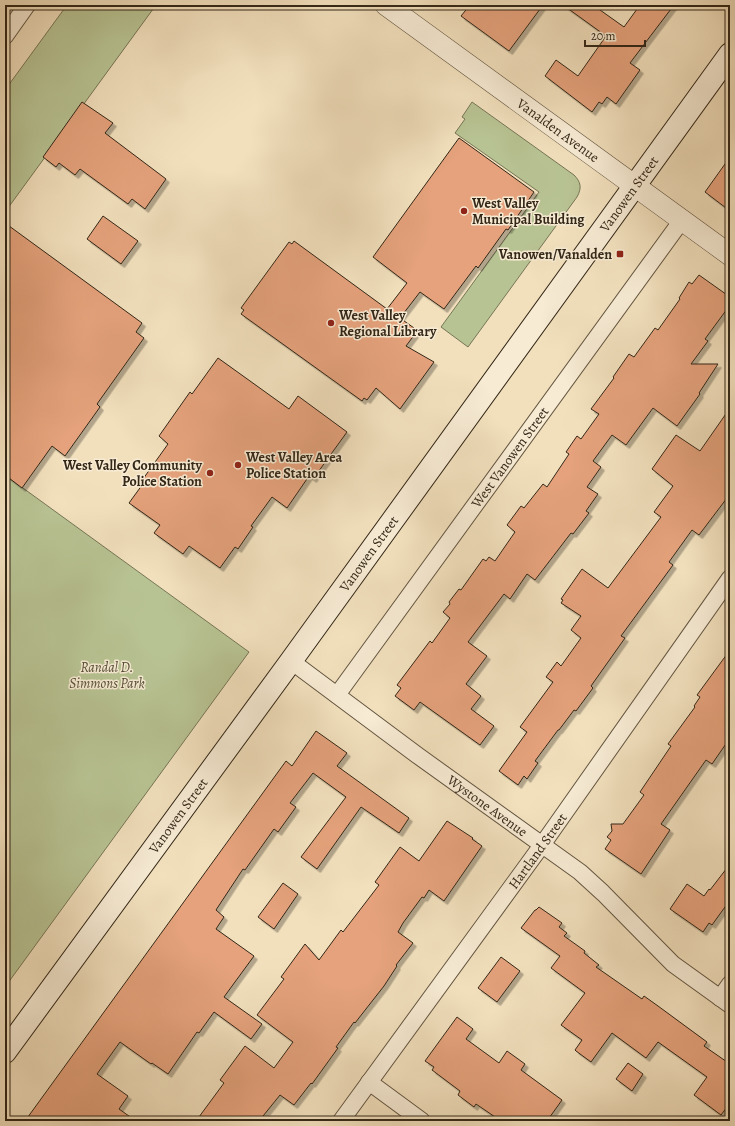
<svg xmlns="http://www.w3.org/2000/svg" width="735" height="1126" viewBox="0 0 735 1126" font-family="Alegreya,serif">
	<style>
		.green { fill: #b8c393; stroke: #767555 }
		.building { fill: #e5a27c; stroke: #332717; filter: url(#shadow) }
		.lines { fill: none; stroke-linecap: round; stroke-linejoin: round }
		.minor-casing { stroke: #635540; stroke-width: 18 }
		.tertiary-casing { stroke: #635540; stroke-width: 22 }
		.secondary-casing { stroke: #332717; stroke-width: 24 }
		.minor { stroke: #f7ebd4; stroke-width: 16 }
		.tertiary { stroke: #f7ebd4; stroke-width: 21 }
		.secondary { stroke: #f7ebd4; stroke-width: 22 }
		.poi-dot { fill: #8f2418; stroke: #f7ebd4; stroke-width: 1.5 }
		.labels { text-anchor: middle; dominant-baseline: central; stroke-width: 3; stroke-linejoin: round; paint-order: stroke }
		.street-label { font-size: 14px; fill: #332717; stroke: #f7ebd4 }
		.poi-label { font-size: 14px; font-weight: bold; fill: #332717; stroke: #f7ebd4; text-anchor: start }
		.park-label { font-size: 14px; font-style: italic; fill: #544e36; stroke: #f7ebd4 }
	</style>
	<defs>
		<filter id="shadow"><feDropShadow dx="3.5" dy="3.5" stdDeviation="0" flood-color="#0004"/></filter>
	</defs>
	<rect width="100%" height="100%" fill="#f2e0bd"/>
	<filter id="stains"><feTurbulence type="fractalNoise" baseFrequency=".005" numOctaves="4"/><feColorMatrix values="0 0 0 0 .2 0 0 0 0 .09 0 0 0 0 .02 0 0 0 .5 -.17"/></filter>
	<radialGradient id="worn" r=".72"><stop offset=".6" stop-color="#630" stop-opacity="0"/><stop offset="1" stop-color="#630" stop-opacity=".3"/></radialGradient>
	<path class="green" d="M 67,5 L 156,5 L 5,212 L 5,90 Z
		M 472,102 L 574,175 C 581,182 582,188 577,197 L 468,347 L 441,327 L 539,192 L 455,133 L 465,119 L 462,117 Z
		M 5,475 L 249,652 L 5,987 Z"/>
	<path class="building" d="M 470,5 L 543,5 L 509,51 L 461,16 Z
		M 563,5 L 593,5 L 624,27 L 640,5 L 674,5 L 630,63 L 640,70 L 616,104 L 607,97 L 602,104 L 599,102 L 592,112 L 545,76 L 556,60 L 578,76 L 606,36 Z
		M 82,102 L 113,123 L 105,133 L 166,179 L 145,209 L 132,199 L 128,204 L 80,169 L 75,175 L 59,163 L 56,167 L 43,157 Z
		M 459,138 L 534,192 L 508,230 L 506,229 L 478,268 L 476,266 L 444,309 L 420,292 L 400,318 L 414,328 L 412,331 L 415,334 L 406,346 L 434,362 L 400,409 L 376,388 L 367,400 L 364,398 L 362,401 L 241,314 L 244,310 L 241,308 L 289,242 L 292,244 L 294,241 L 387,309 L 407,283 L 373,257 Z
		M 730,157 L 730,211 L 705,192 Z
		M 103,216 L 138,241 L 121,264 L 87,239 Z
		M 5,223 L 142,323 L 136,332 L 144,338 L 97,404 L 100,407 L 65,456 L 52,446 L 22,488 L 5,475 Z
		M 699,275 L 730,297 L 730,305 L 705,339 L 708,341 L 691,364 L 718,364 L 699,393 L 700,394 L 677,426 L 653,408 L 626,445 L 612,435 L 593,461 L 601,467 L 587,487 L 598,494 L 586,511 L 589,513 L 573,534 L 571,533 L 535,580 L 527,574 L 510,599 L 504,594 L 468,642 L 487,656 L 466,684 L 481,696 L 471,709 L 494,726 L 480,745 L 420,702 L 414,710 L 395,696 L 401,688 L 397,685 L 430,641 L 432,643 L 450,618 L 443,612 L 450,604 L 449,602 L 459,589 L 461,590 L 483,559 L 486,561 L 489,557 L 495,561 L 515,532 L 507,525 L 521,506 L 524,508 L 543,484 L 547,487 L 569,454 L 566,452 L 577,436 L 581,439 L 599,414 L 591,409 L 614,378 L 613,377 L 629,354 L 634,357 L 655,328 L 658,330 L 680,299 L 679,298 L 689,282 L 692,284 Z
		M 218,358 L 289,409 L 298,396 L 347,432 L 313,479 L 309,476 L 287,508 L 272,497 L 251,526 L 253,527 L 238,549 L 235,547 L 220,568 L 189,546 L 183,554 L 154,533 L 160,525 L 129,503 L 145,481 L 143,479 L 168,444 L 159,436 L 190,392 L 192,394 Z
		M 730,408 L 730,494 L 699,535 L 692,530 L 669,562 L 673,565 L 621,636 L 625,638 L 591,686 L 593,688 L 576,711 L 574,710 L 559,730 L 558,730 L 535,761 L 538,763 L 527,779 L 524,776 L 518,785 L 499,771 L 527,732 L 520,727 L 553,682 L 546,677 L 557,662 L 561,666 L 581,638 L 571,630 L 581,616 L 561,603 L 563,600 L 561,599 L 582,569 L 608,588 L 661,517 L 654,512 L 673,486 L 652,469 L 676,435 L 700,451 Z
		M 730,650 L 730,738 L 712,764 L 706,760 L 661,824 L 670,830 L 641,874 L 605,849 L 611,840 L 607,837 L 612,831 L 611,824 L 623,824 L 644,795 L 640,792 L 671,746 L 668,744 L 695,707 L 694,706 L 700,697 L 697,695 Z
		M 316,731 L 347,753 L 337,766 L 409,818 L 399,833 L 361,807 L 317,869 L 301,857 L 346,797 L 313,773 L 290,803 L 296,807 L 278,832 L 274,829 L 245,870 L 243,869 L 216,910 L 224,917 L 216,929 L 254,956 L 224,997 L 262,1024 L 251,1039 L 214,1012 L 199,1033 L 197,1032 L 168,1074 L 152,1063 L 151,1064 L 120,1042 L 97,1074 L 128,1096 L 119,1109 L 136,1121 L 25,1121 L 286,761 L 292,766 Z
		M 447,821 L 473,838 L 472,839 L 482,846 L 444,901 L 429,890 L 424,898 L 422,897 L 403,923 L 398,932 L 413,943 L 396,965 L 397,966 L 384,986 L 355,1023 L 354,1022 L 336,1047 L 338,1048 L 312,1084 L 311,1083 L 294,1105 L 280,1095 L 259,1121 L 196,1121 L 224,1083 L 220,1080 L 245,1046 L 274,1068 L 293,1042 L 257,1015 L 284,979 L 281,977 L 305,944 L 319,960 L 341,930 L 343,932 L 379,885 L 375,882 L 400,847 L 419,861 Z
		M 730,864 L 730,900 L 712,925 L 709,923 L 703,932 L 670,909 L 687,884 L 704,896 L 709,889 L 710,890 Z
		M 283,883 L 298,894 L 274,929 L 258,917 Z
		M 539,907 L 562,923 L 559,927 L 567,933 L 564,936 L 585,951 L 584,953 L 599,965 L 596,967 L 642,999 L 644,996 L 658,1006 L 707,1042 L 704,1046 L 730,1064 L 730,1103 L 721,1115 L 694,1095 L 707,1077 L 658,1042 L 646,1058 L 612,1033 L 591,1062 L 576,1051 L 575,1050 L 582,1040 L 561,1025 L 585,993 L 551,968 L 560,956 L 521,928 L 535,910 L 536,910 Z
		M 501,957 L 520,971 L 497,1002 L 478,988 Z
		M 457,1017 L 473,1029 L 466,1039 L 499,1063 L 507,1051 L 525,1064 L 521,1070 L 562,1100 L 547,1121 L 501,1121 L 476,1104 L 474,1107 L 458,1095 L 460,1091 L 432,1070 L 434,1067 L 425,1061 Z
		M 628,1063 L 643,1074 L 632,1091 L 616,1079 Z"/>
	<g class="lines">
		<g class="minor-casing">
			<g id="minor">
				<path d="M 5,36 L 27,5"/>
				<path id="s1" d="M 291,661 L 417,755 L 580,872 L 603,893 L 673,964 L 730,1005"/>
				<path id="s2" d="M 337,695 L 682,220"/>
				<path d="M 720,998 L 730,984"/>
				<path d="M 369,1082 L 422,1121"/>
				<path id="s3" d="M 341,1121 L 542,845 L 730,578"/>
			</g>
		</g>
		<g class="tertiary-casing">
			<g id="tertiary">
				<path id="s4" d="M 386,5 L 730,255"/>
			</g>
		</g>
		<g class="secondary-casing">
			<g id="secondary">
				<path id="s5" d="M 5,1052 L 291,661 L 730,54"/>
			</g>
		</g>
		<use href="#minor" class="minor"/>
		<use href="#tertiary" class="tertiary"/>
		<use href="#secondary" class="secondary"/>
	</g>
	<g class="poi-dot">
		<circle cx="464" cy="211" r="4"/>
		<rect x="616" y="250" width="8" height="8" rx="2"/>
		<circle cx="331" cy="323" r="4"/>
		<circle cx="238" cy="465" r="4"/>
		<circle cx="210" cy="473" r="4"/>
	</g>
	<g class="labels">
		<g class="street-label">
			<text stroke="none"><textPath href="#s4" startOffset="213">Vanalden Avenue</textPath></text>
			<text stroke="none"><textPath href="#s5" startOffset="1061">Vanowen Street</textPath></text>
			<text stroke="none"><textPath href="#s2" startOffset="294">West Vanowen Street</textPath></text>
			<text stroke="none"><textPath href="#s5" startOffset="617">Vanowen Street</textPath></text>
			<text stroke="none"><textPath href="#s1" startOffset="244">Wystone Avenue</textPath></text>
			<text stroke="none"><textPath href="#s5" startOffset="293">Vanowen Street</textPath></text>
			<text stroke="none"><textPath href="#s3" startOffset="334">Hartland Street</textPath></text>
		</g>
		<g class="poi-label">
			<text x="472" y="203">West Valley<tspan x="472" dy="16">Municipal Building</tspan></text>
			<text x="612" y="254" text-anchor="end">Vanowen/Vanalden</text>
			<text x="339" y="315">West Valley<tspan x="339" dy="16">Regional Library</tspan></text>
			<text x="246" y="457">West Valley Area<tspan x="246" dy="16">Police Station</tspan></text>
			<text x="202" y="465" text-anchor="end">West Valley Community<tspan x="202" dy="16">Police Station</tspan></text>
		</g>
		<g class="park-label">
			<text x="107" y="667">Randal D.<tspan x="107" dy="16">Simmons Park</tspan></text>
		</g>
	</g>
	<rect width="735" height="1126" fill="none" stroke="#f2e0bd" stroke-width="20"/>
	<rect x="6" y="6" width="723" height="1114" fill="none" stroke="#332717" stroke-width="2"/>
	<rect x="10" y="10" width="715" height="1106" fill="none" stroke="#332717"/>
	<path d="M585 40v6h60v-6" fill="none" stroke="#332717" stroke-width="2"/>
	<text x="591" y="40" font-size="12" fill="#332717" stroke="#f7ebd4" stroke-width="3" paint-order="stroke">20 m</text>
	<rect width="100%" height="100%" filter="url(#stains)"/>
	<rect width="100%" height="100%" fill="url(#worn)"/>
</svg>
